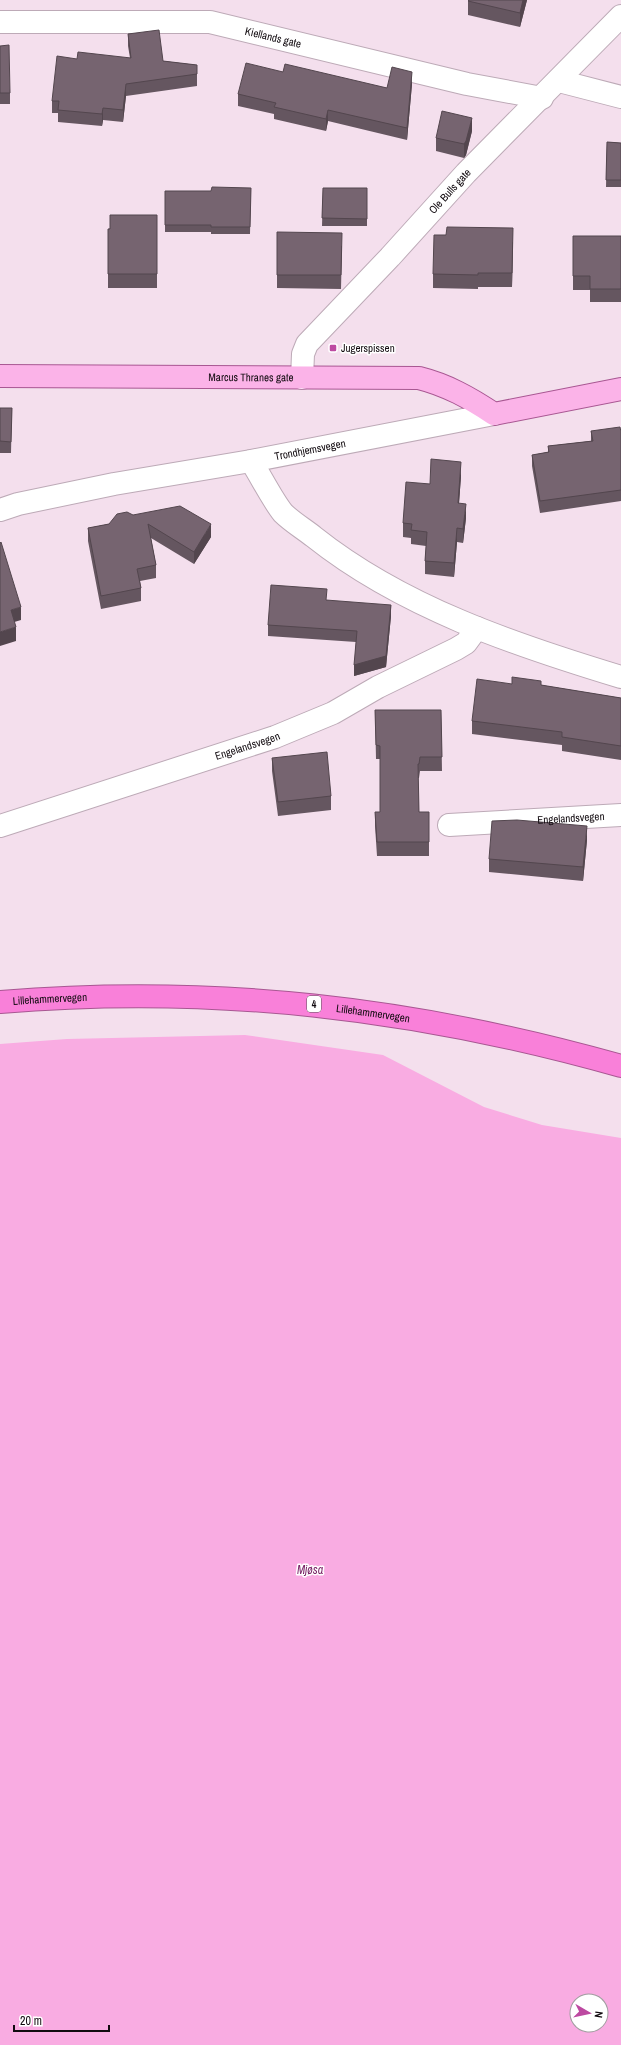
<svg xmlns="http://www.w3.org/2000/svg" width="621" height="2045" viewBox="0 0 621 2045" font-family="'Archivo Narrow',sans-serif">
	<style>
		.water { fill: #f9ace2; fill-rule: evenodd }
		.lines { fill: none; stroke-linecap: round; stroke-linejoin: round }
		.minor-casing { stroke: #bdaab7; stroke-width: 24 }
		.major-casing { stroke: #a85792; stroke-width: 24 }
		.highway-casing { stroke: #a85792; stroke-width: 24 }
		.minor { stroke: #fff; stroke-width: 22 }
		.major { stroke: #fbb3e8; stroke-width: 22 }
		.highway { stroke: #f980d9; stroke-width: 22 }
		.wall { fill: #655660 }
		.shaded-wall { fill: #53464e }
		.building { fill: #766470; stroke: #53464e }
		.poi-dot { fill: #bd49a1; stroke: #fff; stroke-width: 1.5 }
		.labels { text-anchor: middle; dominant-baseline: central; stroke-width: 3; stroke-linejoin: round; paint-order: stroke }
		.shield { fill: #fff; stroke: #585457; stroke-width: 1 }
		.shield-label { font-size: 10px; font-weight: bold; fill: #110a0f }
		.street-label { font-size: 11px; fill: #110a0f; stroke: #fff }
		.poi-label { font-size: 11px; fill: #110a0f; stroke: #fff; text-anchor: start }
		.water-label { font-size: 12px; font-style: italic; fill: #761f63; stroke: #fff }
	</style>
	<rect width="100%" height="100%" fill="#f4dfed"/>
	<path class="water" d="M 245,1035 L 383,1055 L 484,1107 L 542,1125 L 621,1138 L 621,2045 L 0,2045 L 0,1044 L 67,1039 ZM 577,2001 L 601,2001 L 601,2025 L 577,2025 Z"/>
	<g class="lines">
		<g class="minor-casing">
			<g id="minor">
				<path id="s1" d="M 0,22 L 210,22 L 467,84 L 542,98"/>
				<path d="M 559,81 L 621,97"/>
				<path id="s2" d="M 302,378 L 303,354 L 307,344 L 390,257 L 466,173 L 621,16"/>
				<path d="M 251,461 C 260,475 273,501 283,513 C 292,522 304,529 314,537 C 402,607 515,645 621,677"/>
				<path id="s3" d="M 0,510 L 18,504 L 114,484 L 251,461 L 494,414"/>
				<path id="s4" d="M 449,825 L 621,815"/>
				<path id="s5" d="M 0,826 L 275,737 L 333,713 L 378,687 L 456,649 L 466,643 L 477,628"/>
			</g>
		</g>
		<g class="major-casing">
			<g id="major">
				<path id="s6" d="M 0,376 L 419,378 C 447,385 470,398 494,414 L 621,389"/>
			</g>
		</g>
		<g class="highway-casing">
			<g id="highway">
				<path id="s7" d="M 0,1002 C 213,984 416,1008 621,1066"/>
			</g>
		</g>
		<use href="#minor" class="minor"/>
		<use href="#major" class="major"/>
		<use href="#highway" class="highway"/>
	</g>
	<path class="wall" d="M 527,0 L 520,27 L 468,15 L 468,1 Z
		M 128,34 L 163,61 L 197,65 L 197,86 L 126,96 L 123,122 L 103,120 L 102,126 L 58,122 L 58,113 L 52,113 L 52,101 L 77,59 L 130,58 L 128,46 Z
		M 0,46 L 10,93 L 10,104 L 0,104 Z
		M 283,72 L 387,88 L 412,84 L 407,140 L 328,121 L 326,131 L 274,119 L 274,114 L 238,106 L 238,94 Z
		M 472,131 L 466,155 L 464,158 L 436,151 L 436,138 Z
		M 607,142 L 621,143 L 621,187 L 606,187 Z
		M 251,188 L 250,234 L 211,234 L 211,232 L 165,232 L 165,191 L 211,191 Z
		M 323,188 L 367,188 L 367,226 L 322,226 Z
		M 157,215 L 157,288 L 108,288 L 108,229 Z
		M 277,232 L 342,246 L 341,289 L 277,288 Z
		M 573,236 L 621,236 L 621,302 L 590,302 L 590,290 L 573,290 Z
		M 513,242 L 512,287 L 478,287 L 478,289 L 433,288 L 433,274 Z
		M 0,408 L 12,408 L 11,453 L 0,453 Z
		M 591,431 L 621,432 L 621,501 L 540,513 L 532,466 L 532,455 L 548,452 L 548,446 L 591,441 Z
		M 461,476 L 459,503 L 466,518 L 463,543 L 457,542 L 454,577 L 425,574 L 425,561 L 426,546 L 411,544 L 411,538 L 403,537 L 403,523 L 430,484 Z
		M 133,515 L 211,537 L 194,564 L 151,538 L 156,565 L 156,578 L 140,581 L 141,588 L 141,601 L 101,609 L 88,541 L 88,528 L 109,524 Z
		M 326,600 L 391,616 L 386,667 L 354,676 L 356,642 L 268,636 L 268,625 Z
		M 512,684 L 541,685 L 621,698 L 621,760 L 562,751 L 562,745 L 472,734 L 472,721 Z
		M 375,710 L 441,710 L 442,771 L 420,771 L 419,778 L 418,778 L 419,812 L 429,812 L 429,856 L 377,856 L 375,826 L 375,812 L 380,812 L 380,759 L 376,759 Z
		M 272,758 L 331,796 L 331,810 L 278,816 L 272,771 Z
		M 587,840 L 583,881 L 489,872 L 489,859 Z"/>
	<path class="shaded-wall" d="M 523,0 L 527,0 L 520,27 L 520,13 Z
		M 412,72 L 412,84 L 407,140 L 407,128 Z
		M 126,84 L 126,96 L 123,122 L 123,110 Z
		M 103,108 L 103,120 L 102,126 L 102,114 Z
		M 328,110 L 328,121 L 326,131 L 326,119 Z
		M 472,118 L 472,131 L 466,155 L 464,158 L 464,144 Z
		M 513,228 L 513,242 L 512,287 L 512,273 Z
		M 461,462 L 461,476 L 458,517 L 458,503 Z
		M 466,504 L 466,518 L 463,543 L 463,529 Z
		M 211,524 L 211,537 L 194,564 L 194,552 Z
		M 457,528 L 457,542 L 454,577 L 454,563 Z
		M 391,605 L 391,616 L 386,667 L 354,676 L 354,665 Z
		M 21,607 L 21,620 L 11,623 L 11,610 Z
		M 16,627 L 16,641 L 0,646 L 0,632 Z
		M 587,826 L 587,840 L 583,881 L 583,867 Z"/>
	<path class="building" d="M 469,0 L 523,0 L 520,13 L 468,1 Z
		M 159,30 L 163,61 L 197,65 L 197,74 L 126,84 L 123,110 L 103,108 L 102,114 L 58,110 L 59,101 L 52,101 L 57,56 L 77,59 L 78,52 L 131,58 L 128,34 Z
		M 9,45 L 10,93 L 0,93 L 0,46 Z
		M 246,63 L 283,72 L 285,64 L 387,88 L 392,67 L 412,72 L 407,128 L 328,110 L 326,119 L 274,107 L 276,103 L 238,94 Z
		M 442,111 L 472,118 L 466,141 L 464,144 L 436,138 Z
		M 607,142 L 621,143 L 621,180 L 606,180 Z
		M 212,187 L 251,188 L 250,227 L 211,227 L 211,225 L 165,225 L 165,191 L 211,191 Z
		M 323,188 L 367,188 L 367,219 L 322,218 Z
		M 110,215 L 157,215 L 157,274 L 108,274 L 108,229 L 110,229 Z
		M 447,227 L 513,228 L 512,273 L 478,273 L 478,275 L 433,274 L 434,235 L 446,235 Z
		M 277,232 L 342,233 L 341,275 L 277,275 Z
		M 573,236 L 621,236 L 621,289 L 590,289 L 590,276 L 573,276 Z
		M 0,408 L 12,408 L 11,442 L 0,441 Z
		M 620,427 L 621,432 L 621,490 L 540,501 L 532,455 L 549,452 L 548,446 L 593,441 L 591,431 Z
		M 431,459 L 461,462 L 458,503 L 466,504 L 463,529 L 457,528 L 454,563 L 425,561 L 427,532 L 411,530 L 412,524 L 403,523 L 406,482 L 430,484 Z
		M 180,506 L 211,524 L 194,552 L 148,524 L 156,565 L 137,569 L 141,588 L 101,596 L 88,528 L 109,524 L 117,514 L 127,512 L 133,515 Z
		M 1,542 L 21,607 L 11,610 L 16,627 L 0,632 L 0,543 Z
		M 271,585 L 327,589 L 326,600 L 391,605 L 386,656 L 354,665 L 357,631 L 268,625 Z
		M 512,677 L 541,681 L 541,685 L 621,698 L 621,746 L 562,737 L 562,732 L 472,721 L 477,679 L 512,684 Z
		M 375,710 L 441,710 L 442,757 L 420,757 L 419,764 L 418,764 L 419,812 L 429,812 L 429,842 L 377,842 L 375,812 L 380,812 L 380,746 L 376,745 Z
		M 327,752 L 331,796 L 278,802 L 272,758 Z
		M 517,820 L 587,826 L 583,867 L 489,859 L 492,821 Z"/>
	<rect class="poi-dot" x="329" y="344" width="8" height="8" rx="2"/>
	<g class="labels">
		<rect class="shield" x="307" y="996" width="14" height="16" rx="3"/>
		<g class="shield-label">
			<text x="314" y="1004">4</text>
		</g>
		<g class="street-label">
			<text stroke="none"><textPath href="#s1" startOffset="275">Kiellands gate</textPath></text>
			<text stroke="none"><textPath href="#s2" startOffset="244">Ole Bulls gate</textPath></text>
			<text stroke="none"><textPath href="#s6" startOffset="251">Marcus Thranes gate</textPath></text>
			<text stroke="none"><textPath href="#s3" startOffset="316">Trondhjemsvegen</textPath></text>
			<text stroke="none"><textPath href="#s5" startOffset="260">Engelandsvegen</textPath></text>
			<text stroke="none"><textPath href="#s4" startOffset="122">Engelandsvegen</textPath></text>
			<text stroke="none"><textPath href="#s7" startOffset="50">Lillehammervegen</textPath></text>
			<text stroke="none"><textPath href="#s7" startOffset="374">Lillehammervegen</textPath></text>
		</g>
		<g class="poi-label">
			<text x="341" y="348">Jugerspissen</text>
		</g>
		<g class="water-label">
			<text x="310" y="1570">Mjøsa</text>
		</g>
	</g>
	<g transform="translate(589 2013) rotate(99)"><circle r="19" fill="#ffffff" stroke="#a09d9f"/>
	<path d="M0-3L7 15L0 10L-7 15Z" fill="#bd49a1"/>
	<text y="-6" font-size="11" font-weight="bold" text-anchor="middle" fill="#110a0f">N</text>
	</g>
	<path d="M14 2025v6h95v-6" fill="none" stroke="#110a0f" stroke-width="2"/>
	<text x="20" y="2025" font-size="12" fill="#110a0f" stroke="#ffffff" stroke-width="3" paint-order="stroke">20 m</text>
</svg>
